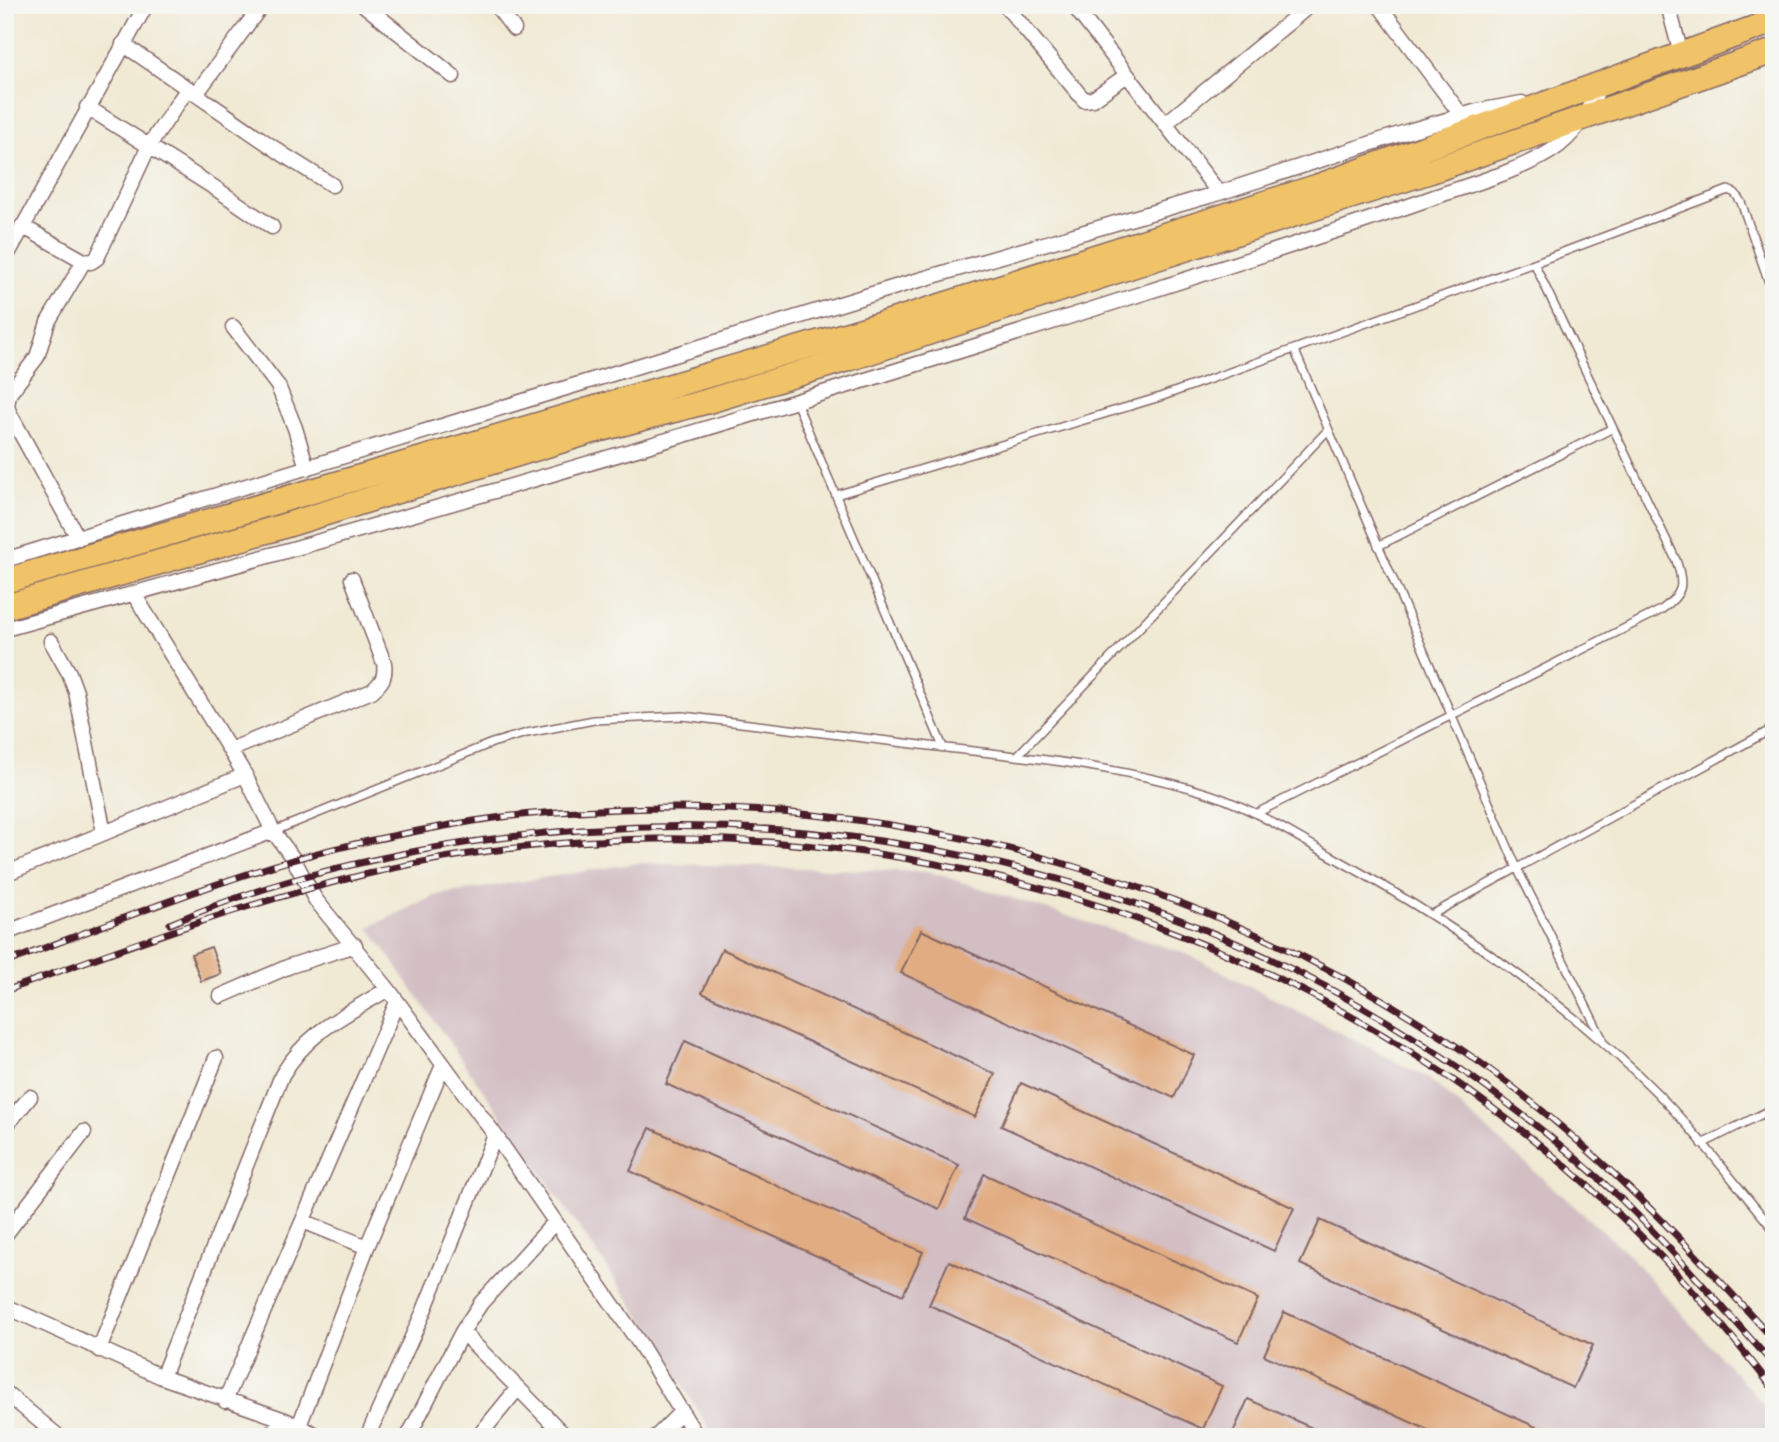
<svg xmlns="http://www.w3.org/2000/svg" width="1779" height="1442" viewBox="0 0 1779 1442" font-family="'IM FELL Double Pica',serif">
	<style>
		.industrial { fill: #d2bec3 }
		.building { fill: #e1ac81 }
		.lines { fill: none; stroke-linecap: round; stroke-linejoin: round }
		.lane-casing { stroke: #846666; stroke-width: 10 }
		.street-casing { stroke: #846666; stroke-width: 17 }
		.highway-casing { stroke: #846666; stroke-width: 27 }
		.lane { stroke: #fff; stroke-width: 7 }
		.street { stroke: #fff; stroke-width: 14 }
		.highway { stroke: #f0c369; stroke-width: 24 }
		.rail-casing { stroke: #4a1f2b; stroke-width: 7 }
		.rail { stroke: #f6f6f2; stroke-width: 4.5; stroke-dasharray: 13; stroke-linecap: butt }
	</style>
	<rect width="100%" height="100%" fill="#f6f6f2"/>
	<filter id="ink" filterUnits="userSpaceOnUse"><feTurbulence type="fractalNoise" baseFrequency=".0143" numOctaves="2"/><feDisplacementMap in="SourceGraphic" scale="14" xChannelSelector="R" yChannelSelector="G"/><feConvolveMatrix kernelMatrix="1 2 1 2 8 2 1 2 1" color-interpolation-filters="sRGB"/></filter>
	<filter id="wash" filterUnits="userSpaceOnUse"><feTurbulence type="fractalNoise" baseFrequency=".00686" numOctaves="4" result="noise"/><feDisplacementMap in="SourceGraphic" scale="28" xChannelSelector="R" yChannelSelector="G"/><feGaussianBlur stdDeviation="1.57" result="paint"/><feColorMatrix in="noise" values="0 0 0 0 0 0 0 0 0 0 0 0 0 0 0 0 0 1.4 0 .05"/><feComposite in="paint" operator="in"/></filter>
	<g filter="url(#wash)">
		<rect width="100%" height="100%" fill="#f0e9d3"/>
		<path class="industrial" d="M 636,863 L 930,872 L 1187,954 L 1428,1078 L 1625,1251 L 1774,1416 L 1774,1437 L 714,1437 L 642,1318 L 369,927 L 437,895 Z"/>
		<g id="blocks">
			<path class="building" d="M 921,930 L 1194,1055 L 1174,1098 L 901,973 Z
				M 211,947 L 221,974 L 201,981 L 191,954 Z
				M 722,949 L 995,1074 L 975,1117 L 702,993 Z
				M 685,1041 L 959,1165 L 939,1209 L 666,1084 Z
				M 1021,1083 L 1294,1208 L 1274,1251 L 1001,1126 Z
				M 650,1128 L 923,1252 L 903,1295 L 630,1171 Z
				M 984,1174 L 1258,1299 L 1238,1342 L 965,1218 Z
				M 1320,1220 L 1593,1345 L 1573,1388 L 1300,1264 Z
				M 949,1261 L 1222,1386 L 1203,1429 L 929,1305 Z
				M 1284,1312 L 1558,1437 L 1443,1437 L 1264,1355 Z
				M 1248,1399 L 1332,1437 L 1231,1437 Z"/>
		</g>
	</g>
	<g filter="url(#ink)">
		<use href="#blocks" fill-opacity="0" stroke="#846666" stroke-width="2"/>
		<g class="lines">
			<g class="lane-casing">
				<path id="lane" d="M 1294,349 L 1517,868 L 1602,1038
					M 796,402 L 943,747
					M 836,495 L 1160,397 L 1534,263 L 1728,190 L 1735,193 L 1741,202 L 1774,297
					M 1378,546 L 1613,428
					M 1017,756 L 1328,430
					M 1257,813 L 1661,610 C 1683,594 1685,586 1676,560 L 1534,263
					M 274,831 L 492,743 L 527,733 L 594,720 L 683,716 C 771,727 858,737 946,748 C 1029,757 1120,767 1200,791 C 1249,805 1291,834 1335,858 C 1450,922 1562,998 1655,1091 C 1698,1134 1735,1184 1774,1230
					M 1431,915 L 1774,728
					M 1702,1144 L 1774,1108"/>
			</g>
			<g class="street-casing">
				<path id="street" d="M 364,5 L 453,76
					M 496,5 L 514,29
					M 1005,5 L 1084,100 L 1093,99 L 1127,75
					M 1073,5 L 1219,193
					M 1379,5 L 1462,116
					M 1668,5 L 1681,54
					M 123,44 L 287,157 L 332,185
					M 196,94 L 262,5
					M 87,107 L 215,188 L 272,227
					M 1165,124 L 1310,5
					M 22,226 L 84,261 L 91,262 L 97,258 L 149,146 L 188,88
					M 5,259 L 146,5
					M 233,327 L 278,386 L 295,428 L 307,468
					M 78,538 L 9,412 L 7,406 L 9,394 L 37,357 L 48,322 L 84,261
					M 5,560 L 902,285 L 1219,193 L 1412,130 L 1478,111 L 1522,103
					M 134,594 L 245,775 L 273,831 L 294,860 L 315,899 L 388,989 L 495,1135 L 640,1344 L 697,1437
					M 5,629 C 382,526 758,416 1131,297 C 1229,266 1326,235 1423,201 C 1461,187 1518,172 1551,151 C 1577,135 1588,110 1601,84
					M 51,641 L 69,673 L 76,692 L 104,833
					M 230,750 L 372,691 C 382,682 386,677 384,663 L 352,579
					M 5,874 L 245,775
					M 5,933 L 273,831
					M 221,996 L 290,966 L 355,945
					M 5,1127 L 30,1097
					M 303,1221 L 367,1247
					M 5,1235 L 84,1132
					M 5,1306 L 162,1377 L 285,1420 L 321,1437
					M 99,1350 L 216,1058
					M 162,1377 L 282,1075 C 309,1030 346,1015 388,989
					M 518,1388 L 462,1332 L 481,1303 L 554,1223
					M 5,1392 L 59,1437
					M 225,1401 L 397,1002
					M 299,1426 L 367,1247 L 443,1065
					M 266,1437 L 285,1420
					M 367,1437 L 423,1313 L 495,1135
					M 408,1437 L 462,1332
					M 478,1437 L 518,1388 L 566,1437
					M 656,1437 L 682,1411"/>
			</g>
			<g class="highway-casing">
				<path id="highway" d="M 5,581 L 896,320 L 1319,186 L 1774,21
					M 5,607 L 277,528 L 586,433 L 705,402 L 854,357 L 1147,261 L 1431,171 L 1774,51"/>
			</g>
			<use href="#lane" class="lane"/>
			<use href="#street" class="street"/>
			<use href="#highway" class="highway"/>
			<g class="rail-casing">
				<path id="rail" d="M 170,924 C 252,888 340,865 428,849 C 792,784 1165,861 1469,1075 C 1522,1113 1575,1155 1622,1200 C 1675,1252 1724,1309 1774,1365
					M 5,963 C 100,927 195,889 292,860 C 351,843 414,831 474,821 C 523,813 572,811 621,809 C 925,797 1233,888 1482,1064 C 1591,1143 1684,1240 1774,1340
					M 5,991 C 155,936 311,878 469,854 C 881,792 1305,921 1610,1206 C 1670,1262 1724,1325 1774,1390"/>
			</g>
			<use href="#rail" class="rail"/>
		</g>
	</g>
	<rect width="1779" height="1442" fill="none" stroke="#f6f6f2" stroke-width="28"/>
</svg>
